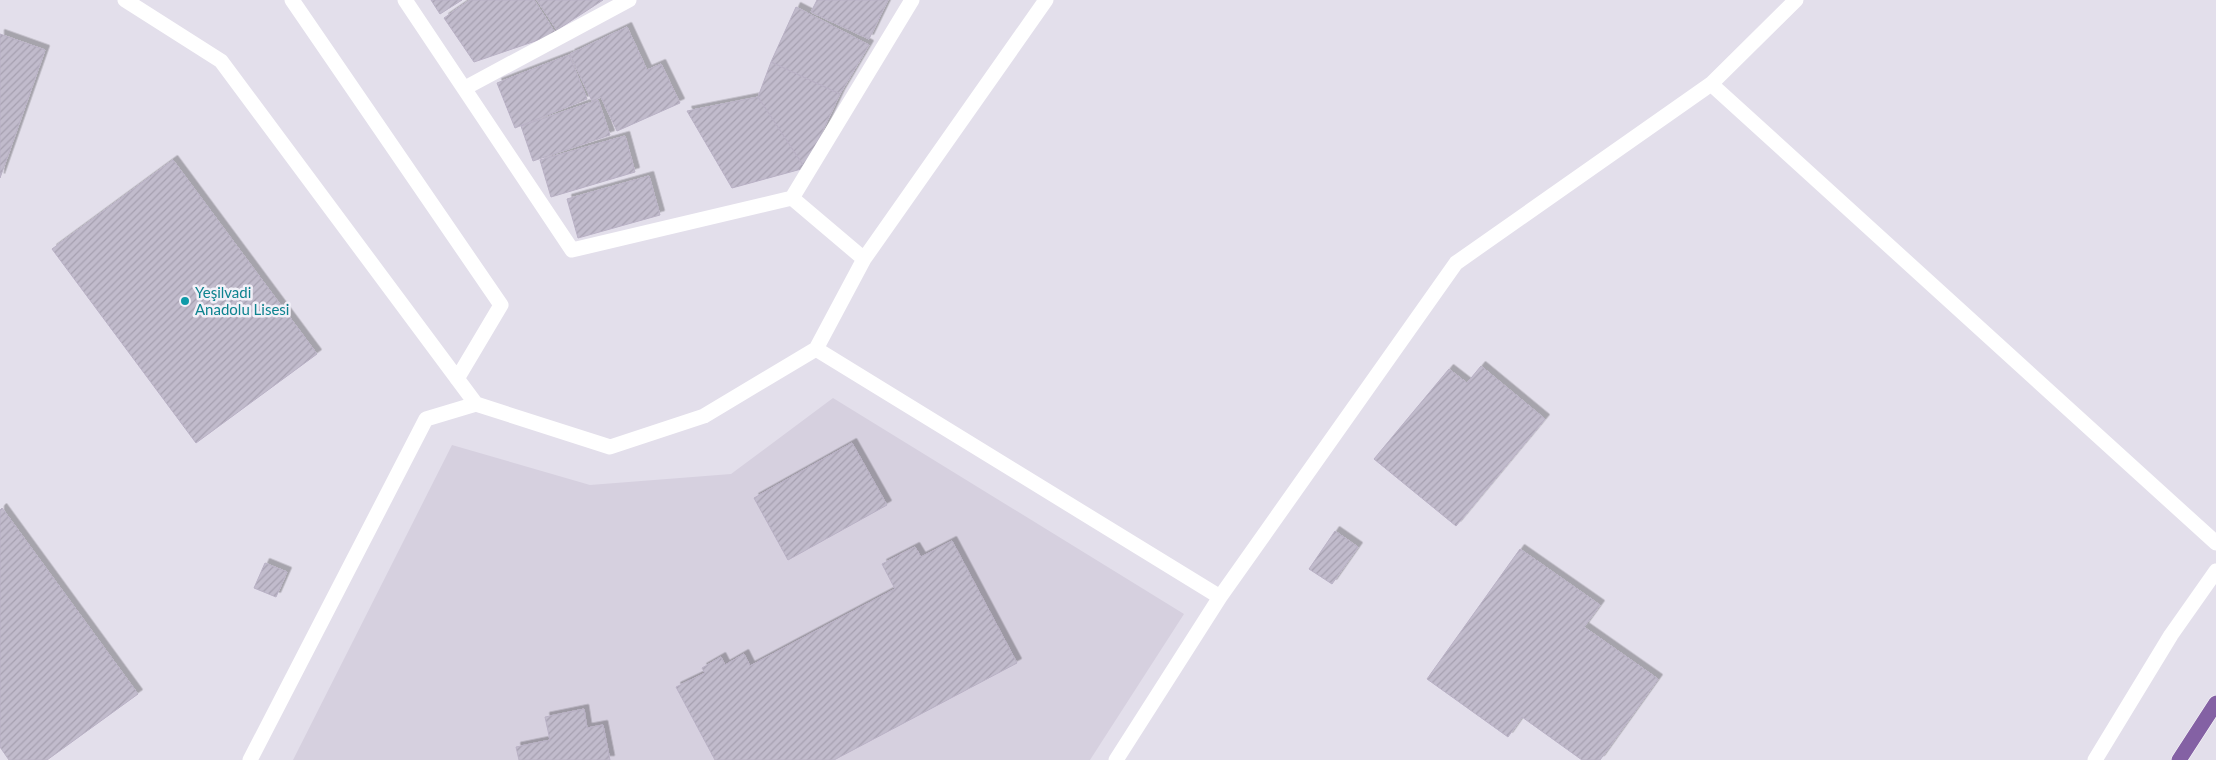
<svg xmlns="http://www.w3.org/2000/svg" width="2216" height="760" viewBox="0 0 2216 760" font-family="Lato,sans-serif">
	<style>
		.built { fill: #d6d0df }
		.building { fill: url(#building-hatch); stroke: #b9b1c5; filter: url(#shadow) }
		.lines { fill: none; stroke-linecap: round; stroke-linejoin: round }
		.major-casing { stroke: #fff; stroke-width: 16 }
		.minor { stroke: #fff; stroke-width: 15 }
		.major { stroke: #8461a4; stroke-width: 15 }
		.culture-dot { fill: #0f9aa8; stroke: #f2f0f8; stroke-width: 2 }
		.labels { text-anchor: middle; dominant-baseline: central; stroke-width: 5; stroke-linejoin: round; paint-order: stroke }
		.culture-label { font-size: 15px; fill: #0d838f; stroke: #f2f0f8; text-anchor: start }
	</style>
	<defs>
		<pattern id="building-hatch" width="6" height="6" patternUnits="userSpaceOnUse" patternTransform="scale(1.25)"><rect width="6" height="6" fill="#c1bbcc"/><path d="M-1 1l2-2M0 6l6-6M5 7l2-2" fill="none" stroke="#a6a0b0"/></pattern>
		<filter id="shadow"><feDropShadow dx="4.5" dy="-4.5" stdDeviation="0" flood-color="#0004"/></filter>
	</defs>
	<rect width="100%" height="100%" fill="#e3dfeb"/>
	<path class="built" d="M 833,398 L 1184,614 L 1090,760 L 293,760 L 452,445 L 590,485 L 731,474 Z"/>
	<path class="building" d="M 431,0 L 462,0 L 440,14 Z
		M 470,0 L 534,0 L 556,34 L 474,62 L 444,18 Z
		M 537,0 L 603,0 L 557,30 Z
		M 817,0 L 888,0 L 869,39 L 811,12 Z
		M 796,7 L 869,45 L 840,94 L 771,62 Z
		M 627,27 L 647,70 L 661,64 L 680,103 L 617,131 L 601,97 L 592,101 L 570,54 Z
		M 0,34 L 45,50 L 0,178 Z
		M 569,55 L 587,99 L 515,128 L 497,83 Z
		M 771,62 L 840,94 L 805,168 L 758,97 Z
		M 758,97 L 805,168 L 732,188 L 687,111 Z
		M 598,100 L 610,135 L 533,161 L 521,126 Z
		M 625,136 L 635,172 L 551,197 L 540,160 Z
		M 173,160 L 317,354 L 196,443 L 52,249 Z
		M 649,176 L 660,215 L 578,238 L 567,199 Z
		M 1481,366 L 1545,419 L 1456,526 L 1374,459 L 1449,369 L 1467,383 Z
		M 852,443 L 887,505 L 788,560 L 754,498 Z
		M 2,508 L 138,694 L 47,760 L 9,760 L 0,747 L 0,510 Z
		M 1335,531 L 1358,547 L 1332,584 L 1309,569 Z
		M 952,541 L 1017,663 L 834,760 L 715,760 L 676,687 L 705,673 L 702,668 L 721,657 L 725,665 L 744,654 L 750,666 L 895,589 L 882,564 L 915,547 L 921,557 Z
		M 1520,549 L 1600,605 L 1584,627 L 1658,679 L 1600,760 L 1582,760 L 1522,717 L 1508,737 L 1427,679 Z
		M 265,563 L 287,572 L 276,597 L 254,588 Z
		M 584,709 L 587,728 L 603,725 L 610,760 L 519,760 L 516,747 L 550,740 L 545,717 Z"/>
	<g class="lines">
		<g class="major-casing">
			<path id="major" d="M 2179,760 L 2216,703"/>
		</g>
		<path class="minor" d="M 125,0 L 221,61 L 476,404
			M 292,0 L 501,305 L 457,379
			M 405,0 L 572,250 L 792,198 L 912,0
			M 1796,0 L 1711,84 L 2216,543
			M 465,88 L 629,0
			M 792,198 L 864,259
			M 816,349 L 864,259 L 1046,0
			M 250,760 L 426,419 L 476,404 L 610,447 L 704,416 L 816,349 L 1220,597 L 1456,263 L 1711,84
			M 1116,760 L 1220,597
			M 2095,760 L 2171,635 L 2216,571"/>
		<use href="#major" class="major"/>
	</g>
	<circle class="culture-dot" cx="185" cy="301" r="5"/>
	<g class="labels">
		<g class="culture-label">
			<text x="195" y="292">Yeşilvadi<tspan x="195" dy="17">Anadolu Lisesi</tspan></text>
		</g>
	</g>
</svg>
